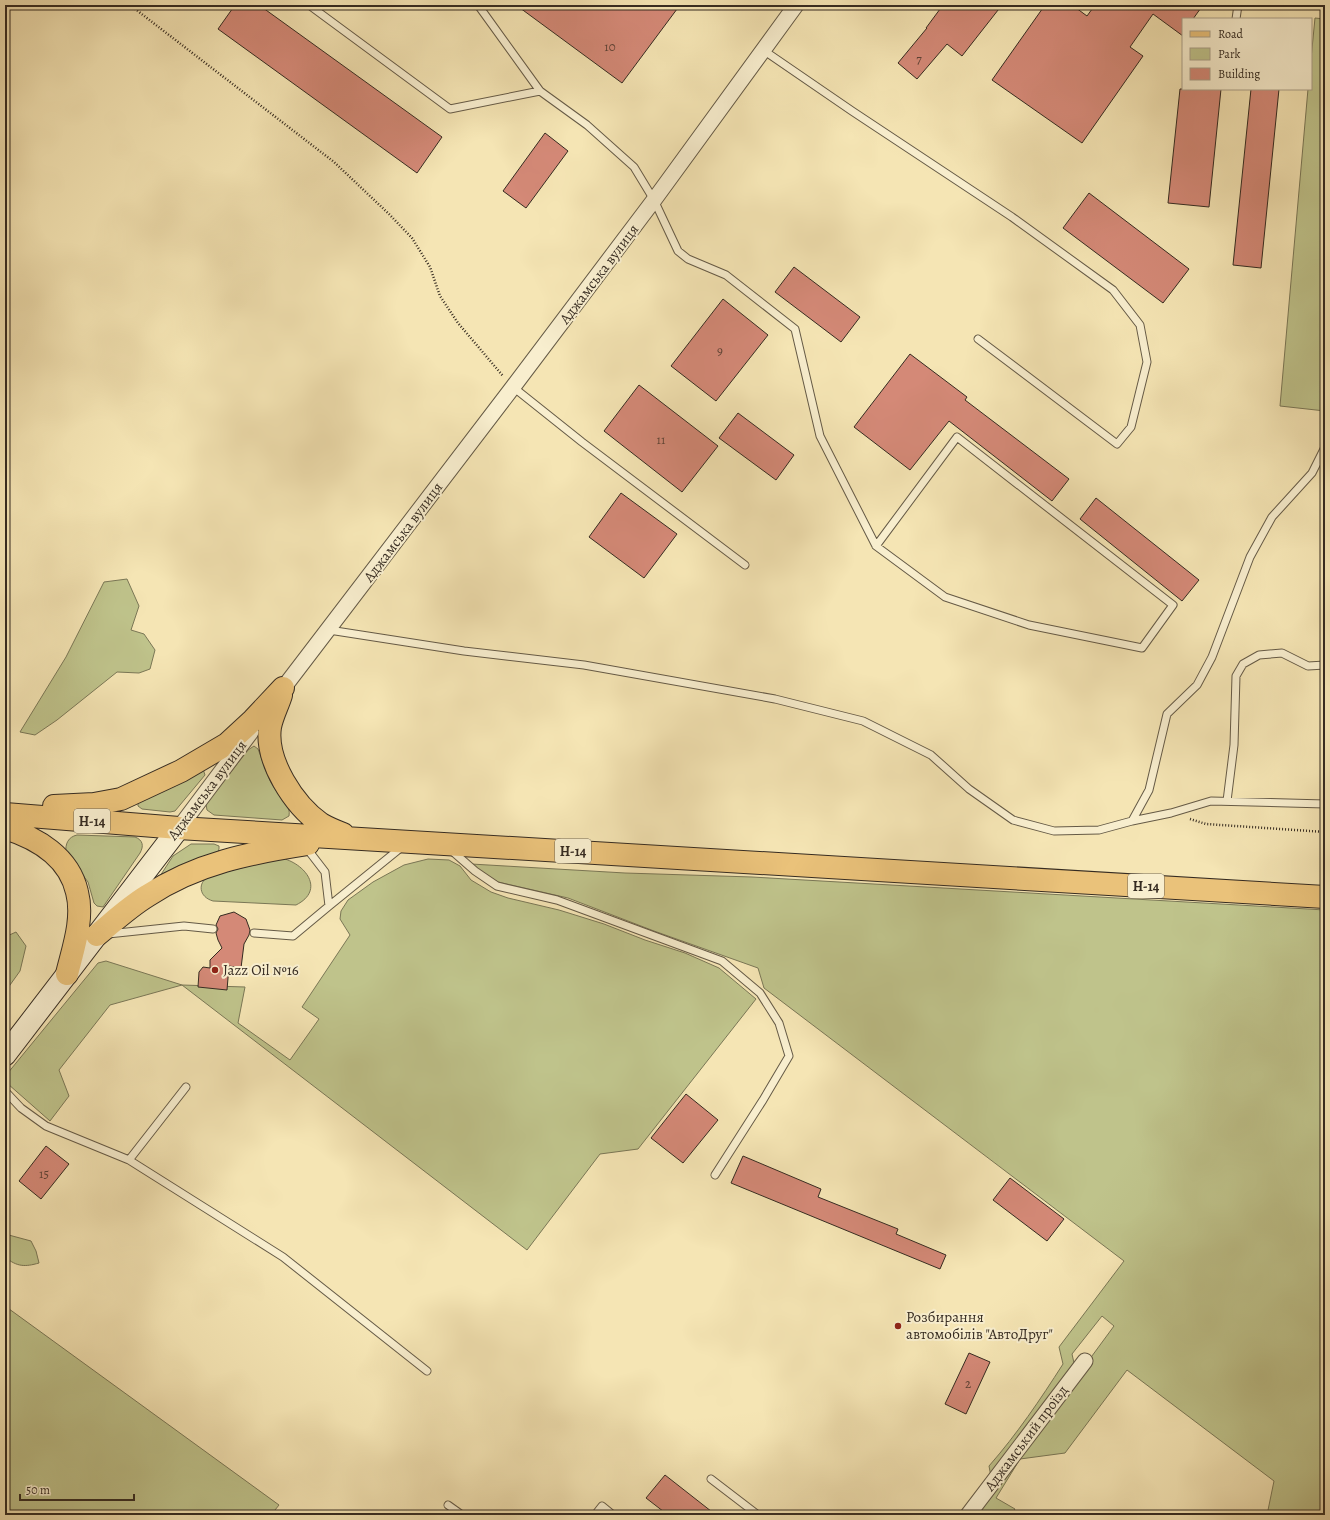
<svg xmlns="http://www.w3.org/2000/svg" width="1330" height="1520" viewBox="0 0 1330 1520" font-family="Alegreya,serif">
	<style>
		.green { fill: #bfc38b; stroke: #7a7756 }
		.building { fill: #d48977; stroke: #352b21 }
		.lines { fill: none; stroke-linecap: round; stroke-linejoin: round }
		.service-casing { stroke: #655a46; stroke-width: 9 }
		.minor-casing { stroke: #655a46; stroke-width: 17 }
		.secondary-casing { stroke: #352b21; stroke-width: 23 }
		.primary-casing { stroke: #352b21; stroke-width: 24 }
		.path { stroke: #352b21; stroke-width: 2.5; stroke-dasharray: 1 2; stroke-linecap: butt }
		.service { stroke: #f8eece; stroke-width: 7 }
		.minor { stroke: #f8eece; stroke-width: 15 }
		.secondary { stroke: #f8eece; stroke-width: 21 }
		.primary { stroke: #eac27a; stroke-width: 22 }
		.poi-dot { fill: #8f2418; stroke: #f8eece; stroke-width: 1.5 }
		.labels { text-anchor: middle; dominant-baseline: central; stroke-width: 4; stroke-linejoin: round; paint-order: stroke }
		.number-label { font-size: 13px; fill: #5d4236 }
		.shield { fill: #f8eece; stroke: #706655; stroke-width: 1 }
		.shield-label { font-size: 14px; font-weight: bold; fill: #352b21 }
		.street-label { font-size: 15px; fill: #352b21; stroke: #f8eece }
		.poi-label { font-size: 15px; fill: #352b21; stroke: #f8eece; text-anchor: start }
	</style>
	<rect width="100%" height="100%" fill="#f5e5b4"/>
	<filter id="stains"><feTurbulence type="fractalNoise" baseFrequency=".005" numOctaves="4"/><feColorMatrix values="0 0 0 0 .2 0 0 0 0 .09 0 0 0 0 .02 0 0 0 .5 -.17"/></filter>
	<radialGradient id="worn" r=".72"><stop offset=".6" stop-color="#630" stop-opacity="0"/><stop offset="1" stop-color="#630" stop-opacity=".3"/></radialGradient>
	<path class="green" d="M 1315,18 L 1325,19 L 1325,411 L 1280,406 L 1308,89 L 1311,89 L 1311,59 Z
		M 127,579 L 139,606 L 131,630 L 144,634 L 155,650 L 150,669 L 139,673 L 117,672 L 57,720 L 35,735 L 20,732 L 66,657 L 104,582 Z
		M 254,746 L 258,749 C 264,764 267,778 277,792 C 282,799 291,806 289,816 L 282,820 L 214,815 L 207,810 L 206,804 L 248,750 Z
		M 203,769 L 205,775 L 175,811 L 170,812 L 142,809 L 138,806 L 138,802 Z
		M 77,835 L 135,837 C 143,840 144,846 140,853 L 103,907 L 97,906 L 94,903 L 88,882 L 66,853 C 65,844 68,837 77,835 Z
		M 191,844 L 214,844 L 219,846 L 219,849 L 218,852 L 160,876 L 173,856 Z
		M 281,858 C 305,863 326,890 296,905 L 213,901 C 199,897 197,883 209,876 Z
		M 428,859 L 449,860 L 460,866 L 471,880 L 491,892 L 508,898 L 559,910 L 604,924 L 645,940 L 685,953 L 719,968 L 756,999 L 638,1149 L 600,1154 L 527,1250 L 182,985 L 110,1005 L 59,1070 L 69,1096 L 50,1121 L 8,1084 L 7,1074 L 98,963 L 106,961 L 182,985 L 245,987 L 238,1023 L 290,1060 L 319,1019 L 302,1007 L 350,935 L 340,919 L 341,911 L 348,900 L 373,882 L 404,865 Z
		M 471,864 L 625,873 L 752,877 L 1325,910 L 1325,1515 L 1267,1515 L 1274,1481 L 1127,1370 L 1065,1453 L 1020,1459 L 996,1498 L 1015,1509 L 1011,1515 L 975,1515 L 1114,1326 L 1102,1316 L 1072,1354 L 1074,1363 L 991,1477 L 989,1466 C 1017,1434 1040,1400 1063,1364 L 1059,1347 L 1124,1261 L 764,988 L 758,968 L 654,931 L 568,898 L 498,882 L 479,871 Z
		M 16,932 L 26,946 L 20,971 L 5,992 L 5,937 Z
		M 5,1234 L 31,1241 L 36,1251 L 39,1263 C 25,1267 17,1267 5,1257 Z
		M 5,1306 L 279,1505 L 271,1515 L 5,1515 Z"/>
	<path class="building" d="M 235,5 L 259,5 L 442,137 L 417,173 L 218,29 Z
		M 516,5 L 680,5 L 622,83 Z
		M 943,5 L 1002,5 L 962,56 L 947,44 L 917,79 L 898,63 L 927,28 L 926,28 Z
		M 1045,5 L 1072,5 L 1087,16 L 1095,5 L 1203,5 L 1193,19 L 1183,19 L 1183,36 L 1153,14 L 1130,47 L 1143,56 L 1082,143 L 992,80 Z
		M 1180,89 L 1221,89 L 1209,207 L 1168,203 Z
		M 1251,89 L 1279,89 L 1261,268 L 1233,265 Z
		M 545,133 L 568,151 L 526,208 L 503,191 Z
		M 1089,193 L 1189,269 L 1163,303 L 1063,228 Z
		M 794,267 L 860,317 L 841,342 L 775,292 Z
		M 723,299 L 768,335 L 716,401 L 671,366 Z
		M 910,354 L 967,397 L 965,400 L 1069,479 L 1052,501 L 949,421 L 910,470 L 854,427 Z
		M 639,385 L 718,446 L 682,492 L 604,431 Z
		M 738,413 L 794,455 L 776,480 L 719,438 Z
		M 621,493 L 677,534 L 644,578 L 589,537 Z
		M 1096,498 L 1199,580 L 1182,601 L 1080,519 Z
		M 234,912 L 246,919 L 250,930 L 249,935 L 244,944 L 241,968 L 229,966 L 227,990 L 198,987 L 199,972 L 203,967 L 210,968 L 210,960 L 222,948 L 218,940 L 216,933 L 218,929 L 216,925 L 220,916 Z
		M 686,1094 L 718,1120 L 683,1163 L 651,1138 Z
		M 46,1146 L 69,1164 L 41,1199 L 19,1181 Z
		M 743,1156 L 821,1189 L 818,1197 L 898,1229 L 896,1234 L 946,1255 L 940,1269 L 731,1183 Z
		M 1010,1178 L 1064,1219 L 1047,1241 L 993,1200 Z
		M 969,1353 L 990,1362 L 966,1414 L 945,1404 Z
		M 665,1475 L 716,1515 L 668,1515 L 646,1498 Z"/>
	<g class="lines">
		<g class="service-casing">
			<path id="service" d="M 309,5 L 450,109 L 540,91
				M 478,5 L 540,91 L 587,125 L 634,167 L 654,200 L 678,251 L 688,259 L 726,275 L 795,329 L 820,436 L 876,546 L 945,597 L 1029,625 L 1142,648 L 1173,605 L 957,437 L 876,546
				M 1236,19 L 1238,5
				M 763,50 L 852,111 L 1012,217 L 1113,290 L 1140,325 L 1147,362 L 1131,427 L 1117,444 L 978,339
				M 513,387 L 582,442 L 745,565
				M 329,630 L 464,651 L 584,665 L 775,699 L 863,721 L 931,755 L 969,789 L 1013,820 L 1054,831 L 1099,830 L 1132,821 L 1149,790 L 1167,714 L 1197,685 L 1212,657 L 1250,557 L 1272,517 L 1312,473 L 1325,447
				M 1227,801 L 1234,745 L 1236,676 L 1243,664 L 1259,655 L 1282,653 L 1308,666 L 1325,665
				M 1132,821 L 1171,813 L 1211,801 L 1325,804
				M 305,846 L 325,872 L 329,906
				M 451,850 L 475,871 L 497,886 L 557,900 L 722,961 L 760,993 L 779,1023 L 789,1056 L 763,1100 L 715,1175
				M 254,933 L 293,936 L 329,906 L 403,846
				M 108,934 L 184,926 L 213,929
				M 5,1091 L 21,1108 L 46,1126 L 129,1160 L 186,1087
				M 129,1160 L 283,1257 L 427,1371
				M 711,1479 L 758,1515
				M 448,1505 L 462,1515
				M 595,1515 L 602,1506 L 613,1515"/>
		</g>
		<g class="minor-casing">
			<path id="minor" d="M 278,695 L 513,387 L 654,200 L 796,5
				M 179,828 L 251,732
				M 968,1515 L 1085,1361"/>
		</g>
		<g class="secondary-casing">
			<path id="secondary" d="M 5,1055 L 179,828"/>
		</g>
		<g class="primary-casing">
			<path id="primary" d="M 281,695 C 278,705 272,716 270,727 C 265,761 294,805 321,824 C 328,828 335,831 343,834
				M 54,806 L 94,804 L 121,799 L 181,771 L 227,744 L 253,720 L 283,688
				M 5,814 L 179,828 L 1325,897
				M 5,828 C 37,838 69,857 77,892 C 84,919 73,949 67,974
				M 97,935 C 113,922 129,907 147,896 C 197,863 250,853 308,844"/>
		</g>
		<path class="path" d="M 130,5 L 334,162 L 389,214 L 412,238 L 430,267 L 440,296 L 458,323 L 503,376
			M 1190,819 L 1206,824 L 1325,832"/>
		<use href="#service" class="service"/>
		<use href="#minor" class="minor"/>
		<use href="#secondary" class="secondary"/>
		<use href="#primary" class="primary"/>
	</g>
	<g class="poi-dot">
		<circle cx="215" cy="970" r="4"/>
		<circle cx="898" cy="1326" r="4"/>
	</g>
	<g class="labels">
		<g class="number-label">
			<text x="610" y="46">10</text>
			<text x="919" y="58">7</text>
			<text x="720" y="350">9</text>
			<text x="661" y="439">11</text>
			<text x="44" y="1173">15</text>
			<text x="968" y="1383">2</text>
		</g>
		<g class="shield">
			<rect x="74" y="809" width="36" height="24" rx="3"/>
			<rect x="555" y="839" width="36" height="24" rx="3"/>
			<rect x="1128" y="874" width="36" height="24" rx="3"/>
		</g>
		<g class="shield-label">
			<text x="92" y="821">Н-14</text>
			<text x="573" y="851">Н-14</text>
			<text x="1146" y="886">Н-14</text>
		</g>
		<g class="street-label">
			<text transform="translate(599 274) rotate(-53)">Аджамська вулиця</text>
			<text transform="translate(403 532) rotate(-53)">Аджамська вулиця</text>
			<text transform="translate(207 790) rotate(-53)">Аджамська вулиця</text>
			<text transform="translate(1026 1438) rotate(-53)">Аджамський проїзд</text>
		</g>
		<g class="poi-label">
			<text x="223" y="970">Jazz Oil №16</text>
			<text x="906" y="1317">Розбирання<tspan x="906" dy="17">автомобілів "АвтоДруг"</tspan></text>
		</g>
	</g>
	<rect width="1330" height="1520" fill="none" stroke="#f5e5b4" stroke-width="20"/>
	<rect x="6" y="6" width="1318" height="1508" fill="none" stroke="#352b21" stroke-width="2"/>
	<rect x="10" y="10" width="1310" height="1500" fill="none" stroke="#352b21"/>
	<rect x="1182" y="18" width="130" height="72" fill="#f8eece" stroke="#aaa089"/>
	<rect x="1190" y="31" width="20" height="6" fill="#eac27a" stroke="#aaa089"/>
	<text x="1218" y="38" font-size="12" fill="#352b21">Road</text>
	<rect x="1190" y="48" width="20" height="12" fill="#bfc38b" stroke="#aaa089"/>
	<text x="1218" y="58" font-size="12" fill="#352b21">Park</text>
	<rect x="1190" y="68" width="20" height="12" fill="#d48977" stroke="#aaa089"/>
	<text x="1218" y="78" font-size="12" fill="#352b21">Building</text>
	<path d="M20 1494v6h114v-6" fill="none" stroke="#352b21" stroke-width="2"/>
	<text x="26" y="1494" font-size="12" fill="#352b21" stroke="#f8eece" stroke-width="3" paint-order="stroke">50 m</text>
	<rect width="100%" height="100%" filter="url(#stains)"/>
	<rect width="100%" height="100%" fill="url(#worn)"/>
</svg>
